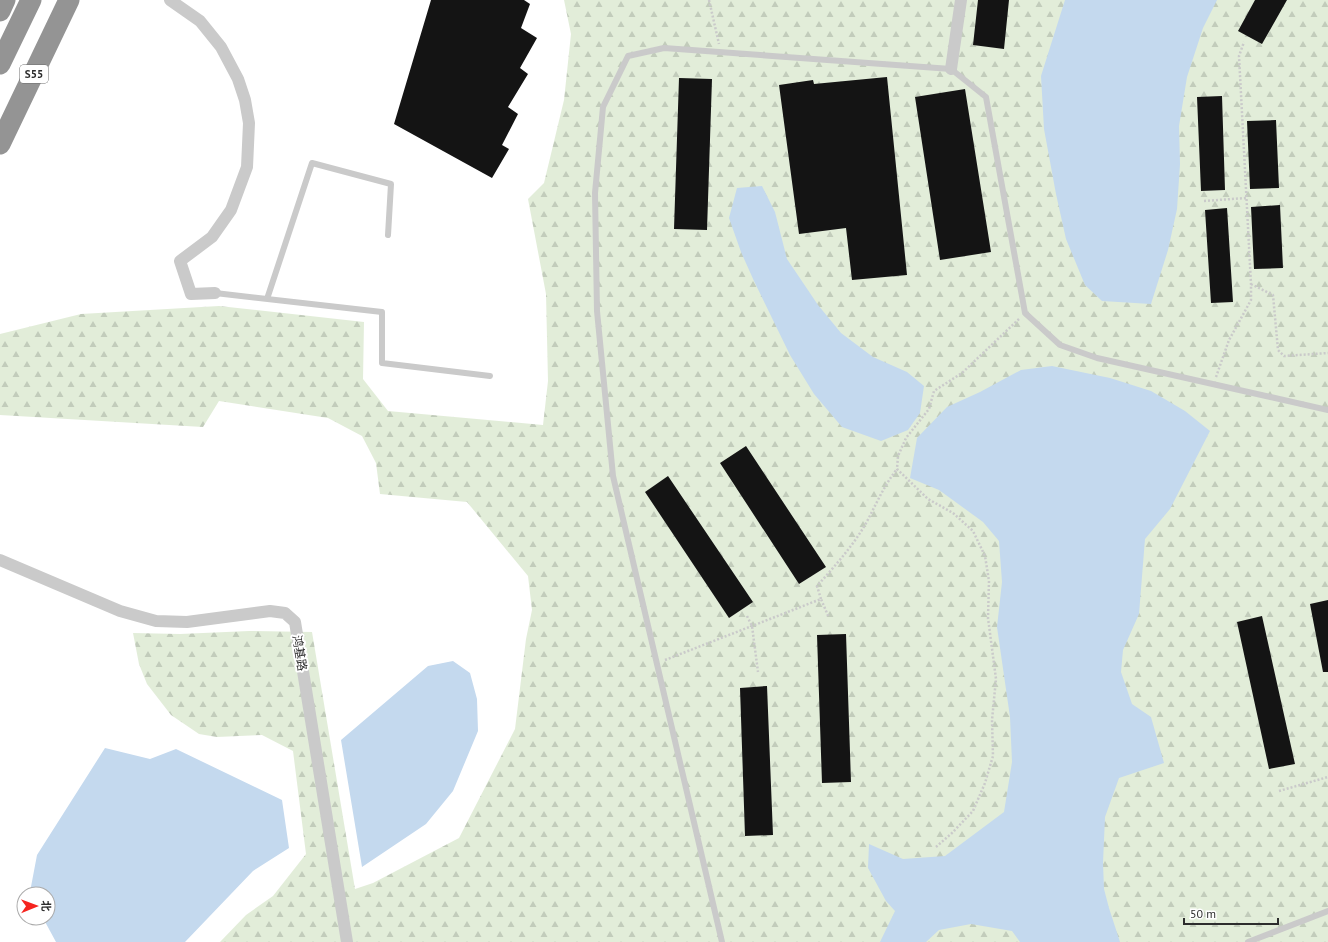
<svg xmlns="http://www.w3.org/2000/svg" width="1328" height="942" viewBox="0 0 1328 942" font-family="'PT Sans','Noto Sans SC',sans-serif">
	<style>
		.forest { fill: url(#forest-firs) }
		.water { fill: #c4d9ee }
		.building { fill: #141414 }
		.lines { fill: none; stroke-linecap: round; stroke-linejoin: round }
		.path { stroke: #cacaca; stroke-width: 2.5; stroke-dasharray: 2 2; stroke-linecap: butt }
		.lane { stroke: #cacaca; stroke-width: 6 }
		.street { stroke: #cacaca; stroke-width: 12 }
		.highway { stroke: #949494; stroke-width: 21 }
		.labels { text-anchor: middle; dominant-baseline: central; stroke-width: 4; stroke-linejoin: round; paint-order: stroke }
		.shield { fill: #fff; stroke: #6c6c6c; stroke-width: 1 }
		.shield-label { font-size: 11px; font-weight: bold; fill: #2d2d2d }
		.street-label { font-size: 12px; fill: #2d2d2d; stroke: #fff }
	</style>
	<defs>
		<pattern id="forest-firs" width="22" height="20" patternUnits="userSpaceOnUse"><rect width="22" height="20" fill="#e2edd9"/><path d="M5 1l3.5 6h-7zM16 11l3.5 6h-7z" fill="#c2ccbb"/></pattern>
	</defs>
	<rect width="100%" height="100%" fill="#fff"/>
	<path class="forest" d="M 564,0 L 1328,0 L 1328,942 L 220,942 L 246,915 L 273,896 L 306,854 L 293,751 L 262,735 L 217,737 L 199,734 L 171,715 L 147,684 L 139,664 L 133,633 L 180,634 L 249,631 L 312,632 L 355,889 L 373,883 L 459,838 L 515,729 L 526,639 L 532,610 L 528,576 L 467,502 L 380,494 L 376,463 L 362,436 L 328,418 L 219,401 L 203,427 L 0,415 L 0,334 L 81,314 L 219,306 L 364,322 L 363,379 L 388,411 L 543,425 L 548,381 L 546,294 L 528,199 L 544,183 L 564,100 L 571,34 Z"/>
	<path class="water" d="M 1065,0 L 1217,0 L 1203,28 L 1187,77 L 1179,126 L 1180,164 L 1177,209 L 1168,250 L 1151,304 L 1102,301 L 1085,285 L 1066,239 L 1056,194 L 1044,129 L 1041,76 Z
		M 762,186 L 775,212 L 787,259 L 818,305 L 841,333 L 873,357 L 907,372 L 924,386 L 920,413 L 908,430 L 881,441 L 842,427 L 814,394 L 790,355 L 754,281 L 741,252 L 729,218 L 737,188 Z
		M 1052,366 L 1110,378 L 1151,391 L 1185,411 L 1210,431 L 1170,509 L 1145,539 L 1139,614 L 1123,650 L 1121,672 L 1132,704 L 1151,717 L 1164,763 L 1119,778 L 1105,817 L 1103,863 L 1104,889 L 1109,908 L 1120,942 L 1020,942 L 1012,931 L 971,924 L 939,930 L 926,942 L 880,942 L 895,911 L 886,901 L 868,868 L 869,844 L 903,859 L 945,856 L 1004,812 L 1012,762 L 1010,717 L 997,627 L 1002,582 L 999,541 L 983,522 L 939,490 L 910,478 L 917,438 L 947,407 L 980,392 L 1021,370 Z
		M 453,661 L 470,673 L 477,699 L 478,731 L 453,791 L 426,824 L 362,867 L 341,740 L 428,666 Z
		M 105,748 L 150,759 L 176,749 L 282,800 L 289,848 L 253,871 L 185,942 L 56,942 L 43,918 L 48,918 L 48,894 L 31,894 L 30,892 L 37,855 Z"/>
	<path class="building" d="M 431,0 L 524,0 L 530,4 L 521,28 L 537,38 L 520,68 L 528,74 L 508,107 L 518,114 L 502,145 L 509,149 L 492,178 L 394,124 Z
		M 978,0 L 1009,0 L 1004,49 L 973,45 Z
		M 1255,0 L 1287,0 L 1262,44 L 1238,31 Z
		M 887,77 L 907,275 L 852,280 L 846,228 L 799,234 L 779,85 L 813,80 L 814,84 Z
		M 679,78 L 712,79 L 707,230 L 674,229 Z
		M 965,89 L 991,252 L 940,260 L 915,97 Z
		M 1222,96 L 1225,190 L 1201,191 L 1197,97 Z
		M 1276,120 L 1279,188 L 1250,189 L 1247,121 Z
		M 1280,205 L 1283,268 L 1254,269 L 1251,207 Z
		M 1227,208 L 1233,302 L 1211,303 L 1205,210 Z
		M 746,446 L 826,567 L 799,584 L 720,463 Z
		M 668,476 L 753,602 L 729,618 L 645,492 Z
		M 1328,600 L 1328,672 L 1323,672 L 1310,604 Z
		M 1262,616 L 1295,764 L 1269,769 L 1237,622 Z
		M 846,634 L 851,782 L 822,783 L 817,635 Z
		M 767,686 L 773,835 L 745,836 L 740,688 Z"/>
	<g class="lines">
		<path class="path" d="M 709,0 L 719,44
			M 1204,201 L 1246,198
			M 1251,284 L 1273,295 L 1278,350 L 1284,356 L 1328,353
			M 1216,377 L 1229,340 L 1251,300 L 1251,284 L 1239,56 L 1244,42
			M 821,599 L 817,586 C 834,567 852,547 865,525 C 876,505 883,487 897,469
			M 747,616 L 752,626 L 758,672
			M 665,660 L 821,599 L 829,618
			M 1279,791 L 1328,777
			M 936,847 L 952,833 L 973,811 L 985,783 L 993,756 L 992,720 L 996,679 L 988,618 L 989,581 L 985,556 L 973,531 L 953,513 L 928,499 L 897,469 L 898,456 L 906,438 L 929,409 L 934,391 L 962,373 L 1019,319"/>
		<path class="lane" d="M 215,293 L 382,312 L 382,363 L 490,376
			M 267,299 L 312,163 L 391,184 L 388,235
			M 722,942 L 613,476 L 597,311 L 595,193 L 603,107 L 628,56 L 664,48 L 951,69 L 986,97 L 1025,313 L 1060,345 L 1097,358 L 1328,410
			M 1248,942 L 1328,911"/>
		<path class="street" d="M 170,0 L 200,21 L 221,47 L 238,79 L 245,100 L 249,123 L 247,167 L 231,210 L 212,237 L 180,261 L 191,294 L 215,293
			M 951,69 L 961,0
			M 0,560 L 120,611 L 156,621 L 187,622 L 270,611 L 285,613 L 295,622 L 347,942"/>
		<path class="highway" d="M 0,11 L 5,0
			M 0,64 L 31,0
			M 0,144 L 69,0"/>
	</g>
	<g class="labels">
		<rect class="shield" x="20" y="65" width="28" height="18" rx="3"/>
		<g class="shield-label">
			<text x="34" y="74">S55</text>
		</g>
		<g class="street-label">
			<text transform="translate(300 653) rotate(81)">鸿基路</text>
		</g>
	</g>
	<g transform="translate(36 906) rotate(89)"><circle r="19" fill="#ffffff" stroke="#ababab"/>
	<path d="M0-3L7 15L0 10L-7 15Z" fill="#f5241f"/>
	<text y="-6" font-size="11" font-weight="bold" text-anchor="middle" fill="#2d2d2d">北</text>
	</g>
	<path d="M1184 918v6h94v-6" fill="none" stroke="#2d2d2d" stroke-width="2"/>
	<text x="1190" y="918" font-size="12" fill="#2d2d2d" stroke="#ffffff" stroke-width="3" paint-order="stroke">50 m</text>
</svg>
